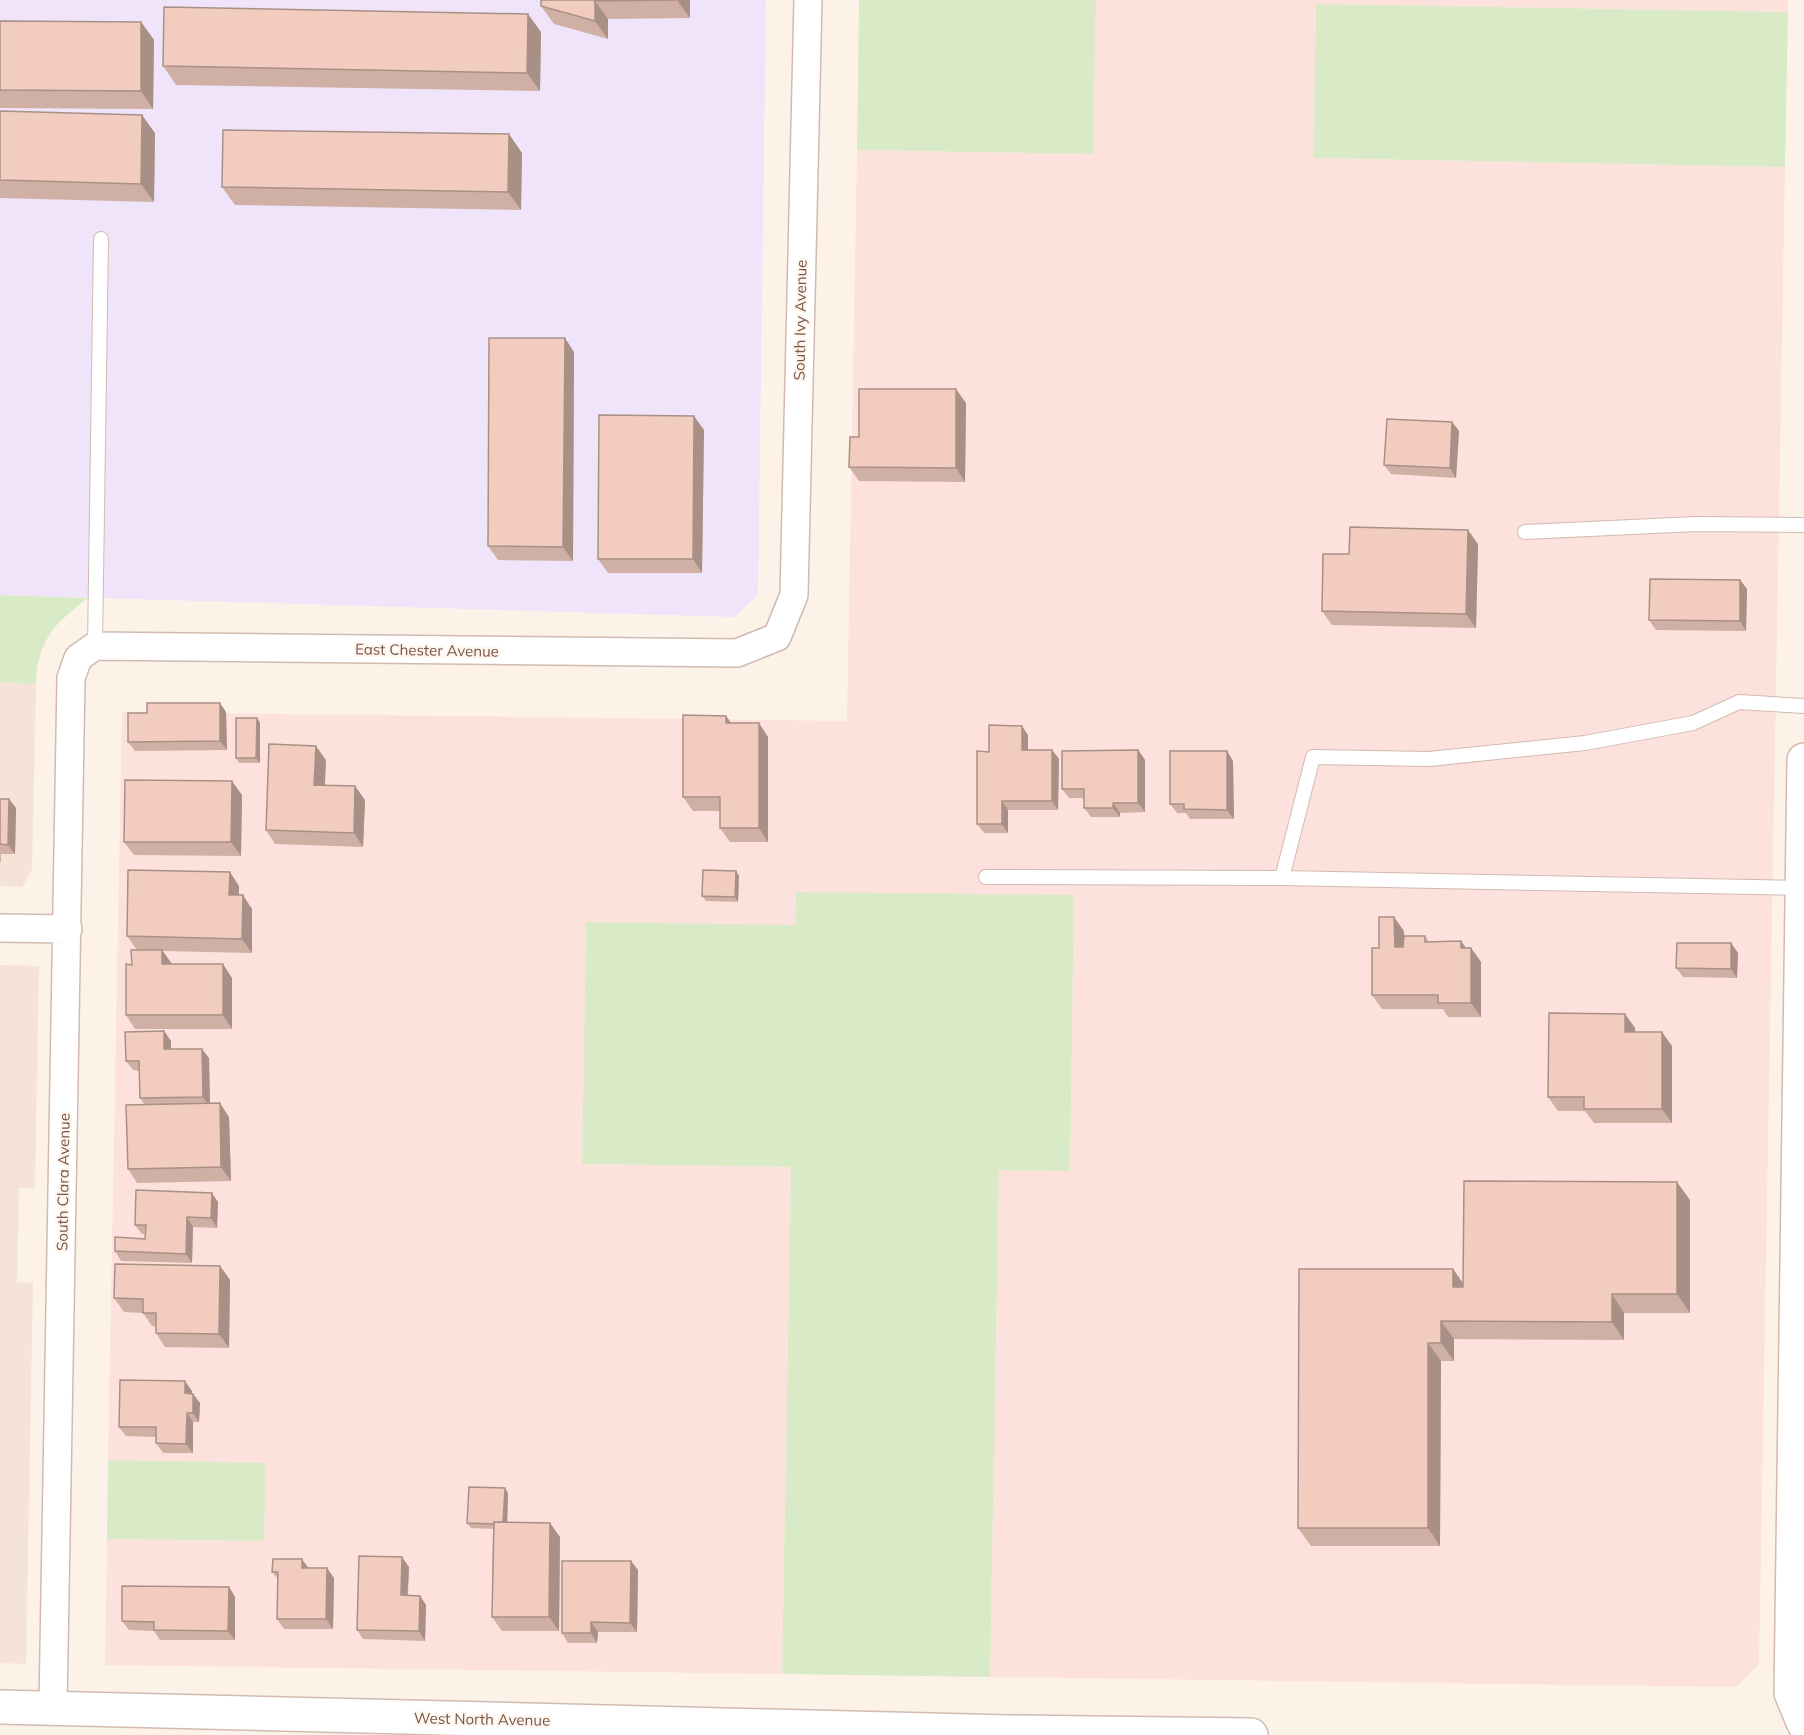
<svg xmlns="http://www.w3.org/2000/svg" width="1804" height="1735" viewBox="0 0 1804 1735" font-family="Mulish,sans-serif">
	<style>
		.residential { fill: #f4e3d6 }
		.commercial { fill: #fde1dc }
		.education { fill: #efe4f9 }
		.green { fill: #d9ebc6 }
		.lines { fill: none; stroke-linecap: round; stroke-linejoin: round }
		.service-casing { stroke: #d1bbb0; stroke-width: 16 }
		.minor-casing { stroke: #d1bbb0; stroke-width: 30 }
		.tertiary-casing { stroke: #d1bbb0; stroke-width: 36 }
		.secondary-casing { stroke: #d4baad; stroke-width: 36 }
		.service { stroke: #fff; stroke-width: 14 }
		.minor { stroke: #fff; stroke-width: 27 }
		.tertiary { stroke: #fff; stroke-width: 33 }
		.secondary { stroke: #fff; stroke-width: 33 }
		.wall { fill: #d0b0a4 }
		.shaded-wall { fill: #a99086 }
		.building { fill: #f2cdbf; stroke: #a99086; stroke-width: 1.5 }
		.labels { text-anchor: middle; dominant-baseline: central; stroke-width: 4.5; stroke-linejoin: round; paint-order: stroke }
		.street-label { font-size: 15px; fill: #77554b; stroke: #fff6ee }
	</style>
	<rect width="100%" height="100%" fill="#fdf2e8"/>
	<path class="residential" d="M 0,682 L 36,684 L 32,870 L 22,887 L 0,886 Z
		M 0,965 L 39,966 L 35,1188 L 19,1188 L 17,1282 L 33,1283 L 26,1664 L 0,1663 Z"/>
	<path class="commercial" d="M 1096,0 L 1788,0 L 1788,12 L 1316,4 L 1313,158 L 1785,167 L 1759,1664 L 1736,1687 L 990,1677 L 999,1170 L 1070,1171 L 1074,896 L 796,892 L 795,926 L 586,922 L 582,1164 L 791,1167 L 782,1674 L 105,1665 L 107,1539 L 264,1541 L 266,1463 L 108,1460 L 122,712 L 847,721 L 857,150 L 1093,154 Z"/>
	<path class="education" d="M 0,0 L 766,0 L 758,595 L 734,617 L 0,595 Z"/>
	<path class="green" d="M 859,0 L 1096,0 L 1093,154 L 857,150 Z
		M 1316,4 L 1788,12 L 1785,167 L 1313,158 Z
		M 0,595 L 88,598 C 55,623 37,641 36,684 L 0,682 Z
		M 796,892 L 1074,895 L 1070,1171 L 999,1170 L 990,1677 L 782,1674 L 791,1167 L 582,1164 L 586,922 L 795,925 Z
		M 108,1460 L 266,1463 L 264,1541 L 107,1539 Z"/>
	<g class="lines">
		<g class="service-casing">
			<path id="service" d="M 1525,532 L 1696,524 L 1804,525
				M 95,646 L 101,239
				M 986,877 L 1282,878 L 1802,888
				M 1282,878 L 1313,757 L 1429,759 L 1585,743 L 1693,723 L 1739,702 L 1804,706"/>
		</g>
		<g class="minor-casing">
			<path id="minor" d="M 0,928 L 68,929
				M 53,1708 L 71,678 L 78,658 L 95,646 L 737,653 L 777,637 L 794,595 L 808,0"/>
		</g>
		<g class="tertiary-casing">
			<path id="tertiary" d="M 0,1707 L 1010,1732 L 1251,1735"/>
		</g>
		<g class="secondary-casing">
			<path id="secondary" d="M 1804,760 L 1791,1693 L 1804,1724"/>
		</g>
		<use href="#service" class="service"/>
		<use href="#minor" class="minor"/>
		<use href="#tertiary" class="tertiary"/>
		<use href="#secondary" class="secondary"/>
	</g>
	<path class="wall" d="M 541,0 L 690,0 L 690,18 L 608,19 L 608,39 L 554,24 L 541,6 Z
		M 0,21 L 141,22 L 154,40 L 153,109 L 0,108 Z
		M 541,32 L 540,91 L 176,85 L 163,66 Z
		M 0,111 L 155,133 L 154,202 L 0,198 Z
		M 522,153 L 521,210 L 235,205 L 222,187 Z
		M 574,352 L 573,561 L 498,560 L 488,546 Z
		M 966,403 L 965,482 L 859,481 L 849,467 Z
		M 1452,422 L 1459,431 L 1456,478 L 1391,474 L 1384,465 Z
		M 704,430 L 702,573 L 608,573 L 598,559 Z
		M 1478,544 L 1476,628 L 1332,625 L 1322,611 L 1349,554 Z
		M 1740,580 L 1747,589 L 1746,631 L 1656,630 L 1649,620 Z
		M 226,712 L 227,750 L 135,751 L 128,742 Z
		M 726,716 L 731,723 L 768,737 L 768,842 L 730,842 L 720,828 L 720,811 L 693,811 L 683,797 Z
		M 257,718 L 260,723 L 260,763 L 239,763 L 236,758 Z
		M 1028,735 L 1028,750 L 1052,750 L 1059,759 L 1058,810 L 1008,810 L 1008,833 L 984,833 L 977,824 L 989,752 Z
		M 1138,750 L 1145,760 L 1145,812 L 1120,813 L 1120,817 L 1091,817 L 1084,808 L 1084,798 L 1069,798 L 1062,789 Z
		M 1227,751 L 1233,761 L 1234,819 L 1190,819 L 1186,813 L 1177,813 L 1170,804 Z
		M 326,760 L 325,785 L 365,800 L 363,847 L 275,844 L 266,830 Z
		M 242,795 L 241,856 L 134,855 L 124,842 Z
		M 0,799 L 16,808 L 15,854 L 1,854 L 1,862 L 0,862 Z
		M 736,871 L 739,876 L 738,902 L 706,901 L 702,896 Z
		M 239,886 L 239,895 L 252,909 L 252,953 L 162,951 L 172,964 L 232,978 L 232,1029 L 135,1029 L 126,1015 L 132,965 L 137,950 L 127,936 Z
		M 1404,931 L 1404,936 L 1425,936 L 1429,942 L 1471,948 L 1481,962 L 1481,1017 L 1448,1017 L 1443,1009 L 1382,1009 L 1372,995 L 1379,948 Z
		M 1731,943 L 1738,953 L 1737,978 L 1683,977 L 1676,968 Z
		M 1625,1014 L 1635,1028 L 1635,1032 L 1672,1046 L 1672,1123 L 1594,1123 L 1585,1111 L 1558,1111 L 1548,1097 Z
		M 164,1031 L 171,1041 L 171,1049 L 209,1058 L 210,1103 L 229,1117 L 231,1181 L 137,1183 L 128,1169 L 144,1104 L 140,1098 L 139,1071 L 133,1070 L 126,1061 Z
		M 1690,1200 L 1690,1313 L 1624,1313 L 1624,1340 L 1454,1339 L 1454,1361 L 1441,1361 L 1440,1546 L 1311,1546 L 1298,1528 L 1453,1269 L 1463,1283 Z
		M 218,1202 L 217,1228 L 193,1227 L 192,1263 L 121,1261 L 115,1251 L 145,1239 L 145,1234 L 142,1234 L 135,1225 Z
		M 220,1266 L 230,1280 L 229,1348 L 165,1347 L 156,1333 L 156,1327 L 152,1326 L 143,1313 L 124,1312 L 114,1298 Z
		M 192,1391 L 192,1394 L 193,1394 L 200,1403 L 199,1422 L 193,1422 L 193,1453 L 163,1453 L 156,1443 L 156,1437 L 126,1436 L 119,1427 Z
		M 505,1488 L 508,1493 L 507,1522 L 560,1537 L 559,1631 L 502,1631 L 492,1617 L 493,1529 L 471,1528 L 467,1523 Z
		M 409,1567 L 408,1595 L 420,1596 L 426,1605 L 425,1641 L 363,1639 L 357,1630 Z
		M 308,1568 L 334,1578 L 333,1629 L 284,1629 L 277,1619 L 278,1579 L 272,1572 Z
		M 638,1570 L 637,1632 L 598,1632 L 597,1643 L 568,1643 L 562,1633 Z
		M 229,1587 L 235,1597 L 235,1640 L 160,1640 L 154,1631 L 129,1630 L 122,1621 Z"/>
	<path class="shaded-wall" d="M 677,0 L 690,0 L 690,18 Z
		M 595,1 L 608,19 L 608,39 L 595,21 Z
		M 528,14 L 541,32 L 540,91 L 527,73 Z
		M 141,22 L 154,40 L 153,109 L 141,91 Z
		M 142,115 L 155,133 L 154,202 L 141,184 Z
		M 509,134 L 522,153 L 521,210 L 508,192 Z
		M 565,338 L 574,352 L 573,561 L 563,547 Z
		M 956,389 L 966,403 L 965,482 L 956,468 Z
		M 694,416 L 704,430 L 702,573 L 693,559 Z
		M 1452,422 L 1459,431 L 1456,478 L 1450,468 Z
		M 1468,530 L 1478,544 L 1476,628 L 1466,614 Z
		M 1740,580 L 1747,589 L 1746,631 L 1740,621 Z
		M 220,703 L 226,712 L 227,750 L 220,741 Z
		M 726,716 L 736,730 L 726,723 Z
		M 257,718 L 260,723 L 260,763 L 256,758 Z
		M 759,723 L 768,737 L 768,842 L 759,828 Z
		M 1022,726 L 1028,735 L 1028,759 L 1022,750 Z
		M 316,746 L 326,760 L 324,799 L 314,785 Z
		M 1052,750 L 1059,759 L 1058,810 L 1052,801 Z
		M 1138,750 L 1145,760 L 1145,812 L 1138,803 Z
		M 1227,751 L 1233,761 L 1234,819 L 1227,810 Z
		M 232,781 L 242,795 L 241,856 L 231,842 Z
		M 355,786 L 365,800 L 363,847 L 354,833 Z
		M 9,799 L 16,808 L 15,854 L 8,845 Z
		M 1002,801 L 1008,810 L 1008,833 L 1002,824 Z
		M 1113,803 L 1120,813 L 1120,817 L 1113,808 Z
		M 736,871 L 739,876 L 738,902 L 735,897 Z
		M 230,872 L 239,886 L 239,909 L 229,895 Z
		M 243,895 L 252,909 L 252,953 L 242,939 Z
		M 1394,917 L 1404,931 L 1404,961 L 1395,947 Z
		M 1461,941 L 1471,955 L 1461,948 Z
		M 1731,943 L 1738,953 L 1737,978 L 1731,969 Z
		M 1471,948 L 1481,962 L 1481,1017 L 1471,1003 Z
		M 162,950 L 172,964 L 162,964 Z
		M 223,964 L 232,978 L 232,1029 L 223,1015 Z
		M 1625,1014 L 1635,1028 L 1635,1046 L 1625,1032 Z
		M 164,1031 L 171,1041 L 171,1059 L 164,1049 Z
		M 1662,1032 L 1672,1046 L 1672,1123 L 1662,1109 Z
		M 202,1049 L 209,1058 L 210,1107 L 203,1097 Z
		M 220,1103 L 229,1117 L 231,1181 L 221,1167 Z
		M 1677,1182 L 1690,1200 L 1690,1313 L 1677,1294 Z
		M 212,1193 L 218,1202 L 217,1228 L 211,1218 Z
		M 187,1217 L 193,1227 L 192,1263 L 186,1254 Z
		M 220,1266 L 230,1280 L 229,1348 L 219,1334 Z
		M 1453,1269 L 1466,1288 L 1453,1287 Z
		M 1612,1294 L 1624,1313 L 1624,1340 L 1612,1322 Z
		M 1441,1321 L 1454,1339 L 1454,1361 L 1441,1343 Z
		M 1428,1343 L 1441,1361 L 1440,1546 L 1428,1528 Z
		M 185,1381 L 192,1391 L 192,1403 L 185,1393 Z
		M 193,1394 L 200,1403 L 199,1422 L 193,1413 Z
		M 187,1413 L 193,1422 L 193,1453 L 186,1444 Z
		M 505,1488 L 508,1493 L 507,1529 L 503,1525 Z
		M 550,1523 L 560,1537 L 559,1631 L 549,1617 Z
		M 402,1557 L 409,1567 L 407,1604 L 401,1595 Z
		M 302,1559 L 309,1569 L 302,1568 Z
		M 631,1561 L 638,1570 L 637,1632 L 630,1623 Z
		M 327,1568 L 334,1578 L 333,1629 L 326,1619 Z
		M 229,1587 L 235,1597 L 235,1640 L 228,1631 Z
		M 420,1596 L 426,1605 L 425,1641 L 419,1631 Z
		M 591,1622 L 598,1632 L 597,1643 L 591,1633 Z"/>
	<path class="building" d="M 541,0 L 677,0 L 595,1 L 595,21 L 541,6 Z
		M 164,7 L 528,14 L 527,73 L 163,66 Z
		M 0,21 L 141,22 L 141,91 L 0,90 Z
		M 0,111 L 142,115 L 141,184 L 0,180 Z
		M 223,130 L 509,134 L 508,192 L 222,187 Z
		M 489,338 L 565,338 L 563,547 L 488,546 Z
		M 859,389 L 956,389 L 956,468 L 849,467 L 850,437 L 859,437 Z
		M 599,415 L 694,416 L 693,559 L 598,559 Z
		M 1387,419 L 1452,422 L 1450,468 L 1384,465 Z
		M 1350,527 L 1468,530 L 1466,614 L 1322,611 L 1323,554 L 1349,554 Z
		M 1650,579 L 1740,580 L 1740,621 L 1649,620 Z
		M 147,703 L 220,703 L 220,741 L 128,742 L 128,713 L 147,713 Z
		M 683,715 L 726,716 L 726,723 L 759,723 L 759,828 L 720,828 L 720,797 L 683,797 Z
		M 236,718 L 257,718 L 256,758 L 236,758 Z
		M 989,725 L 1022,726 L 1022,750 L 1052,750 L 1052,801 L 1002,801 L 1002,824 L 977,824 L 977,751 L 989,752 Z
		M 269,744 L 316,746 L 314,785 L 355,786 L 354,833 L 266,830 Z
		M 1138,750 L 1138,803 L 1113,803 L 1113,808 L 1084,808 L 1084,789 L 1062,789 L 1062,751 Z
		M 1170,751 L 1227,751 L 1227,810 L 1184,809 L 1184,804 L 1170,804 Z
		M 125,780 L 232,781 L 231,842 L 124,842 Z
		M 0,799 L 9,799 L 8,845 L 0,844 Z
		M 128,870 L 230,872 L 229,895 L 243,895 L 242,939 L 127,936 Z
		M 703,870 L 736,871 L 735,897 L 702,896 Z
		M 1379,917 L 1394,917 L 1395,947 L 1403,947 L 1404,936 L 1425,936 L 1425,942 L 1461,941 L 1461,948 L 1471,948 L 1471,1003 L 1438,1003 L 1438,995 L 1372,995 L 1372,948 L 1379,948 Z
		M 1677,943 L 1731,943 L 1731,969 L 1676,968 Z
		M 131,950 L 162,950 L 162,964 L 223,964 L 223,1015 L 126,1015 L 126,964 L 132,965 Z
		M 1549,1013 L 1625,1014 L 1625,1032 L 1662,1032 L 1662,1109 L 1584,1109 L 1584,1097 L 1548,1097 Z
		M 164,1031 L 164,1049 L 202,1049 L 203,1097 L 140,1098 L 139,1061 L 126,1061 L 125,1032 Z
		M 220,1103 L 221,1167 L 128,1169 L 126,1105 Z
		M 1464,1181 L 1677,1182 L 1677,1294 L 1612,1294 L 1612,1322 L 1441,1321 L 1441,1343 L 1428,1343 L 1428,1528 L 1298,1528 L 1299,1269 L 1453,1269 L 1453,1287 L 1463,1287 Z
		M 136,1190 L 212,1193 L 211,1218 L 187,1217 L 186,1254 L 115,1251 L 115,1237 L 145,1239 L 146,1225 L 135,1225 Z
		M 115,1264 L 220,1266 L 219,1334 L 156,1333 L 156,1313 L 143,1313 L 143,1299 L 114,1298 Z
		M 120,1380 L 185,1381 L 185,1393 L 193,1394 L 193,1413 L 187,1413 L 186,1444 L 156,1443 L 156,1427 L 119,1427 Z
		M 469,1487 L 505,1488 L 503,1522 L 494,1522 L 494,1524 L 467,1523 Z
		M 494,1522 L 550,1523 L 549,1617 L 492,1617 Z
		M 359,1556 L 402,1557 L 401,1595 L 420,1596 L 419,1631 L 357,1630 Z
		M 273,1559 L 302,1559 L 302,1568 L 327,1568 L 326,1619 L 277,1619 L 278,1572 L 272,1572 Z
		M 562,1561 L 631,1561 L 630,1623 L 591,1622 L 591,1633 L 562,1633 Z
		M 122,1586 L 229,1587 L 228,1631 L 154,1630 L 154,1622 L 122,1621 Z"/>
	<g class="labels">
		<g class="street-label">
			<text transform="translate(800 320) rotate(-89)">South Ivy Avenue</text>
			<text transform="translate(427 650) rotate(1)">East Chester Avenue</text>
			<text transform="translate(63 1182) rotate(-89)">South Clara Avenue</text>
			<text transform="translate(482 1719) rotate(1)">West North Avenue</text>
		</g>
	</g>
</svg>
